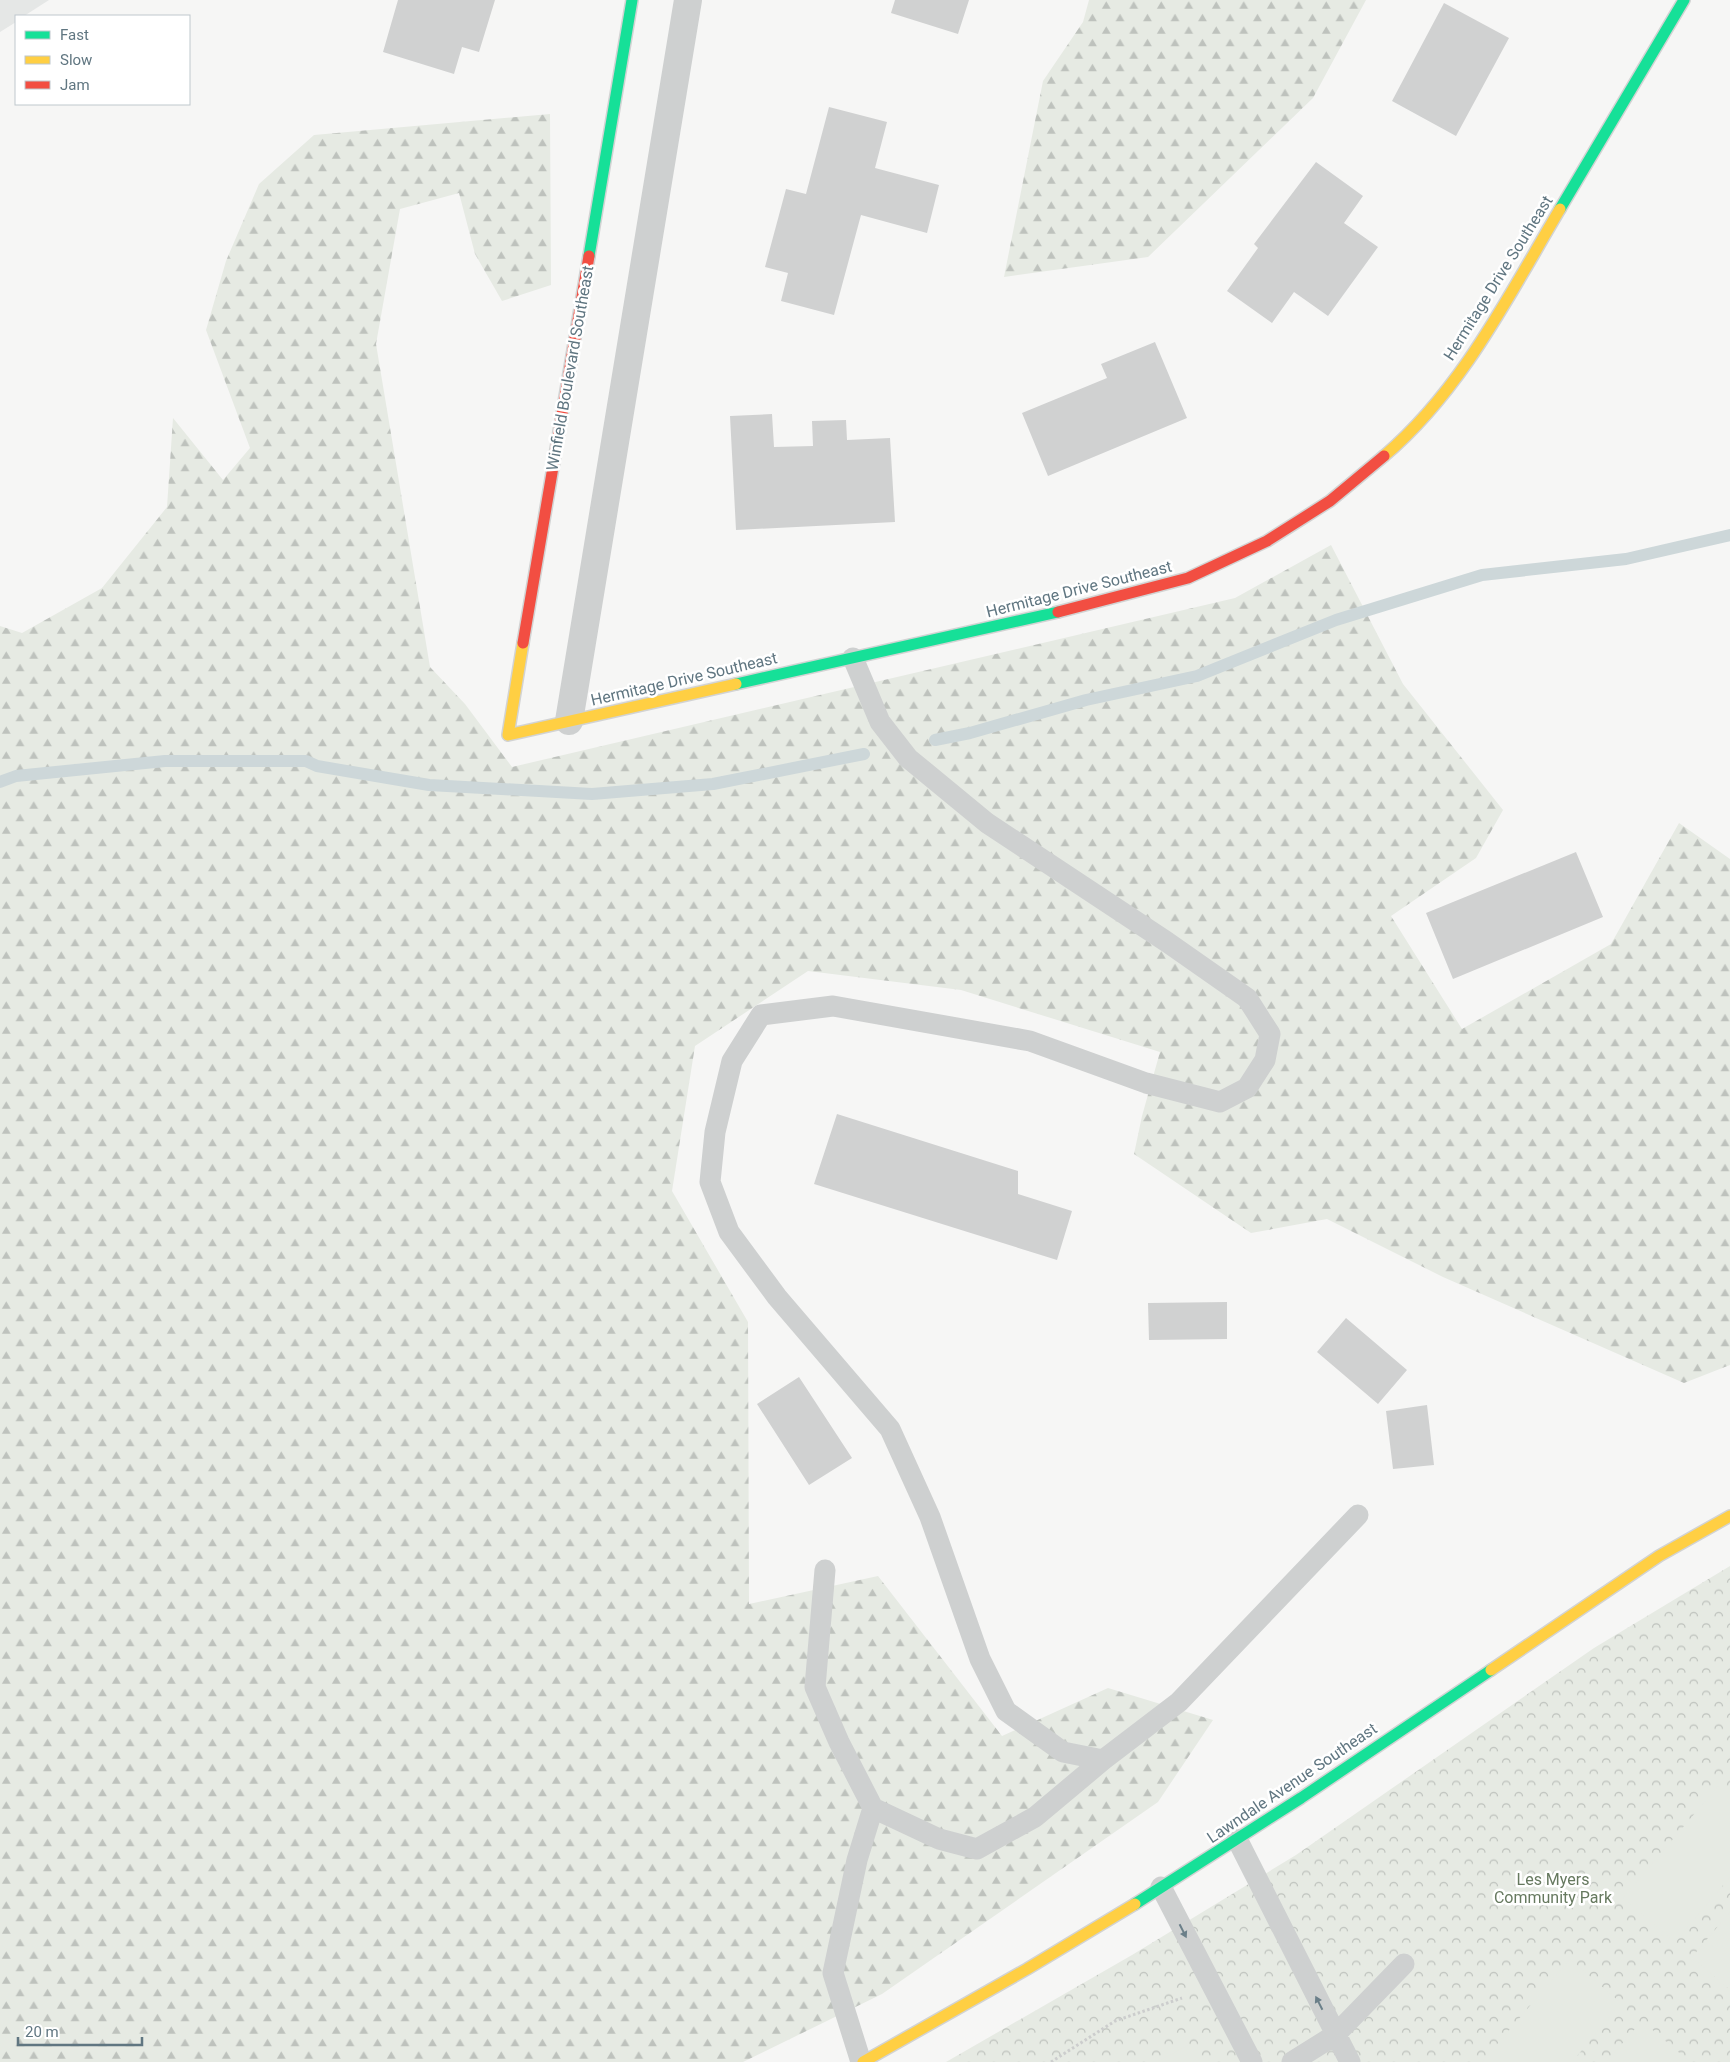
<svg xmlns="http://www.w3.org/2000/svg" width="1730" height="2062" viewBox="0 0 1730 2062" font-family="Roboto,sans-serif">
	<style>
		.built { fill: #e5e7e6 }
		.forest { fill: url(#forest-firs) }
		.park { fill: url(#park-crowns) }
		.pitch { fill: #e6eae3 }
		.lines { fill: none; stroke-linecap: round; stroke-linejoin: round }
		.stream { stroke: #cdd7d9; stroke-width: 12 }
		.building { fill: #d0d1d1 }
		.fast-casing { stroke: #d2d3d3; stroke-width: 14 }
		.slow-casing { stroke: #d2d3d3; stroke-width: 14 }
		.jam-casing { stroke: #d2d3d3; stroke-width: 14 }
		.path { stroke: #cccdcd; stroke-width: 3; stroke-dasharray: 2.5 2.5; stroke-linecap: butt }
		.lane { stroke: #ced0d0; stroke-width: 21 }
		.street { stroke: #ced0d0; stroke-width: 28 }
		.fast { stroke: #16e098; stroke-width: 11 }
		.slow { stroke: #ffcf43; stroke-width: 11 }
		.jam { stroke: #f24e42; stroke-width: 11 }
		.oneway { fill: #6b7f89 }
		.labels { text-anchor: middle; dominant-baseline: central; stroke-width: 5; stroke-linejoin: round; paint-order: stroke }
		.street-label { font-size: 16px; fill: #607681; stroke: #fff }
		.park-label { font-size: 16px; fill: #66795f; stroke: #fff }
	</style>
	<defs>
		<pattern id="forest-firs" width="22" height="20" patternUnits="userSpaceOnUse" patternTransform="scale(1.25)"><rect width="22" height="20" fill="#e6eae3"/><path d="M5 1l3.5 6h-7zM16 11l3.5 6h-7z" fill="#bec2bd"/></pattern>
		<pattern id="park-crowns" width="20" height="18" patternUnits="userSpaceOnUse" patternTransform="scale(1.25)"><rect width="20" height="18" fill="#e6eae3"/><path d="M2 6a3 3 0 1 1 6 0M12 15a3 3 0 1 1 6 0" fill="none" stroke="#bec2bd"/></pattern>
	</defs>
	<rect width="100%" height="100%" fill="#f6f6f5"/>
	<path class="built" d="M 0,0 L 49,0 L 24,16 L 16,16 L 16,22 L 0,32 Z"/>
	<path class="forest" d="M 1089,0 L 1366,0 L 1313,98 L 1148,257 L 1004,277 L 1043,81 L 1083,22 Z
		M 550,114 L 551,285 L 502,301 L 475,254 L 459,193 L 400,209 L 376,344 L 430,667 L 465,704 L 512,767 L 1235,598 L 1331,545 L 1403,684 L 1503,810 L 1476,858 L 1391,916 L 1462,1029 L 1611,944 L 1679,823 L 1730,859 L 1730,1365 L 1684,1383 L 1443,1277 L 1327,1219 L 1251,1233 L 1134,1154 L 1142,1116 L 1160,1052 L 961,990 L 808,971 L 695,1046 L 672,1191 L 748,1322 L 749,1604 L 878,1576 L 1002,1736 L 1108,1688 L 1213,1720 L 1158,1802 L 882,1994 L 743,2062 L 0,2062 L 0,626 L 22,633 L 102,588 L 167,507 L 173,418 L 223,480 L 250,448 L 206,330 L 226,261 L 259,184 L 314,135 Z"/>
	<path class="park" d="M 1730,1566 L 1730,2062 L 946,2062 L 1132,1955 L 1296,1855 L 1594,1648 Z"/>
	<path class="pitch" d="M 1718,1786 L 1730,1796 L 1730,1877 L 1675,1942 L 1623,1898 Z
		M 1730,1912 L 1730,1990 L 1692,1957 Z
		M 1570,1959 L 1621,2003 L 1572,2062 L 1482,2062 Z
		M 1642,2021 L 1690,2062 L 1606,2062 Z
		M 1190,2044 L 1200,2062 L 1157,2062 Z"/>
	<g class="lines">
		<path class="stream" d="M 935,740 L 970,733 L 1086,700 L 1197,676 L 1336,620 L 1482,575 L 1626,559 L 1730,535
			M 0,782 L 16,776 L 165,761 L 306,761 L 317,766 L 429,785 L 592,794 L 713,784 L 864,754"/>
	</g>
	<path class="building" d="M 398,0 L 495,0 L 479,52 L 462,47 L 454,74 L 383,52 Z
		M 895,0 L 969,0 L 958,34 L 891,13 Z
		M 1444,3 L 1509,38 L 1456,136 L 1392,101 Z
		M 829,107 L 887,122 L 875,168 L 939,185 L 927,233 L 861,215 L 834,315 L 781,301 L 788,273 L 765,267 L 786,189 L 806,194 Z
		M 1316,162 L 1363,196 L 1344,223 L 1378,247 L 1328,316 L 1294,292 L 1272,323 L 1227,291 L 1258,248 L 1254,244 Z
		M 1155,342 L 1187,418 L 1048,476 L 1022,413 L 1107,378 L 1101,364 Z
		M 772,414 L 774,447 L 813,446 L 812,421 L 846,420 L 847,440 L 890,438 L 895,522 L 736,530 L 730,416 Z
		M 1576,852 L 1603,917 L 1453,979 L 1426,913 Z
		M 837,1114 L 1018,1171 L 1018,1194 L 1072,1211 L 1057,1260 L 814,1184 Z
		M 1227,1302 L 1227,1339 L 1149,1340 L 1148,1303 Z
		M 1346,1318 L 1407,1370 L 1378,1404 L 1317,1352 Z
		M 799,1377 L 852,1458 L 809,1485 L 757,1404 Z
		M 1427,1405 L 1434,1465 L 1393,1469 L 1386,1411 Z"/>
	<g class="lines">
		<g class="fast-casing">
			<path id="fast" d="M 1560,209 L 1684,0
				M 589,256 L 632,0
				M 736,684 L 1058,612
				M 1135,1904 L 1301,1798 L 1491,1670"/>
		</g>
		<g class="slow-casing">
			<path id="slow" d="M 1384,456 C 1462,390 1509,295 1560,209
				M 523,643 L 508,735 L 736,684
				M 1491,1670 L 1659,1556 L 1730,1516
				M 863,2062 L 1027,1969 L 1135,1904"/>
		</g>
		<g class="jam-casing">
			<path id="jam" d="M 1058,612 L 1188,578 L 1267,541 L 1330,501 L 1384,456
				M 523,643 L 589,256"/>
		</g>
		<path class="path" d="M 1051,2062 L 1115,2021 L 1182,1998"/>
		<path class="lane" d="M 853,658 L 880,722 L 908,758 L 987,823 L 1167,942 L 1247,998 L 1270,1034 L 1265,1060 L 1247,1088 L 1220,1102 L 1146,1083 L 1030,1041 L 833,1006 L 761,1015 L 732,1061 L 715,1132 L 710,1182 L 729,1232 L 777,1297 L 890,1429 L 930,1517 L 980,1659 L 1006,1711 L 1063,1752 L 1103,1760 L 1179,1702 L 1358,1515
			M 825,1570 L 815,1687 L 839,1742 L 873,1808 L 939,1839 L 977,1849 L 1035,1817 L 1103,1760
			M 1237,1839 L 1350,2062
			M 1161,1887 L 1252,2062
			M 861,2062 L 833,1973 L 857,1860 L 873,1808
			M 1292,2062 L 1335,2035 L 1404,1964"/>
		<path class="street" d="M 569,721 L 688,0"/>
		<use href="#fast" class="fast"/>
		<use href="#slow" class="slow"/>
		<use href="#jam" class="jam"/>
	</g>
	<defs><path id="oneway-solid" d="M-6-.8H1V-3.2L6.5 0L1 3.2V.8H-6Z" transform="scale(1.25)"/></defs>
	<g class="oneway">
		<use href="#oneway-solid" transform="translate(1183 1931) rotate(63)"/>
		<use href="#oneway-solid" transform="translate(1319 2003) rotate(-117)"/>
	</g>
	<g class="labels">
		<g class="street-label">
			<text transform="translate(1498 278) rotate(-58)">Hermitage Drive Southeast</text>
			<text transform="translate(570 368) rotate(-80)">Winfield Boulevard Southeast</text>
			<text transform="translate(1079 589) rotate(-14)">Hermitage Drive Southeast</text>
			<text transform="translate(684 679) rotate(-13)">Hermitage Drive Southeast</text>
			<text transform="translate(1292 1783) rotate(-34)">Lawndale Avenue Southeast</text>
		</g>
		<g class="park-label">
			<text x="1553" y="1879">Les Myers<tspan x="1553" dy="18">Community Park</tspan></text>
		</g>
	</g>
	<rect x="15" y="15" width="175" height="90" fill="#ffffff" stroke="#bfc8cd"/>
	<rect x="25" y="31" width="25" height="8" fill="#16e098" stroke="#bfc8cd"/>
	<text x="60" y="40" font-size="15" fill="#607681">Fast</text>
	<rect x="25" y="56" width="25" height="8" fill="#ffcf43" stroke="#bfc8cd"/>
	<text x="60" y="65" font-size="15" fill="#607681">Slow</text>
	<rect x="25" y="81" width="25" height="8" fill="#f24e42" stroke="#bfc8cd"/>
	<text x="60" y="90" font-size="15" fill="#607681">Jam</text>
	<path d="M18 2037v8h124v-8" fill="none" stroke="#607681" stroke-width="2.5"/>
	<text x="25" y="2037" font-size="15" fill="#607681" stroke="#ffffff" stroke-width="4" paint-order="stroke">20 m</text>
</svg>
